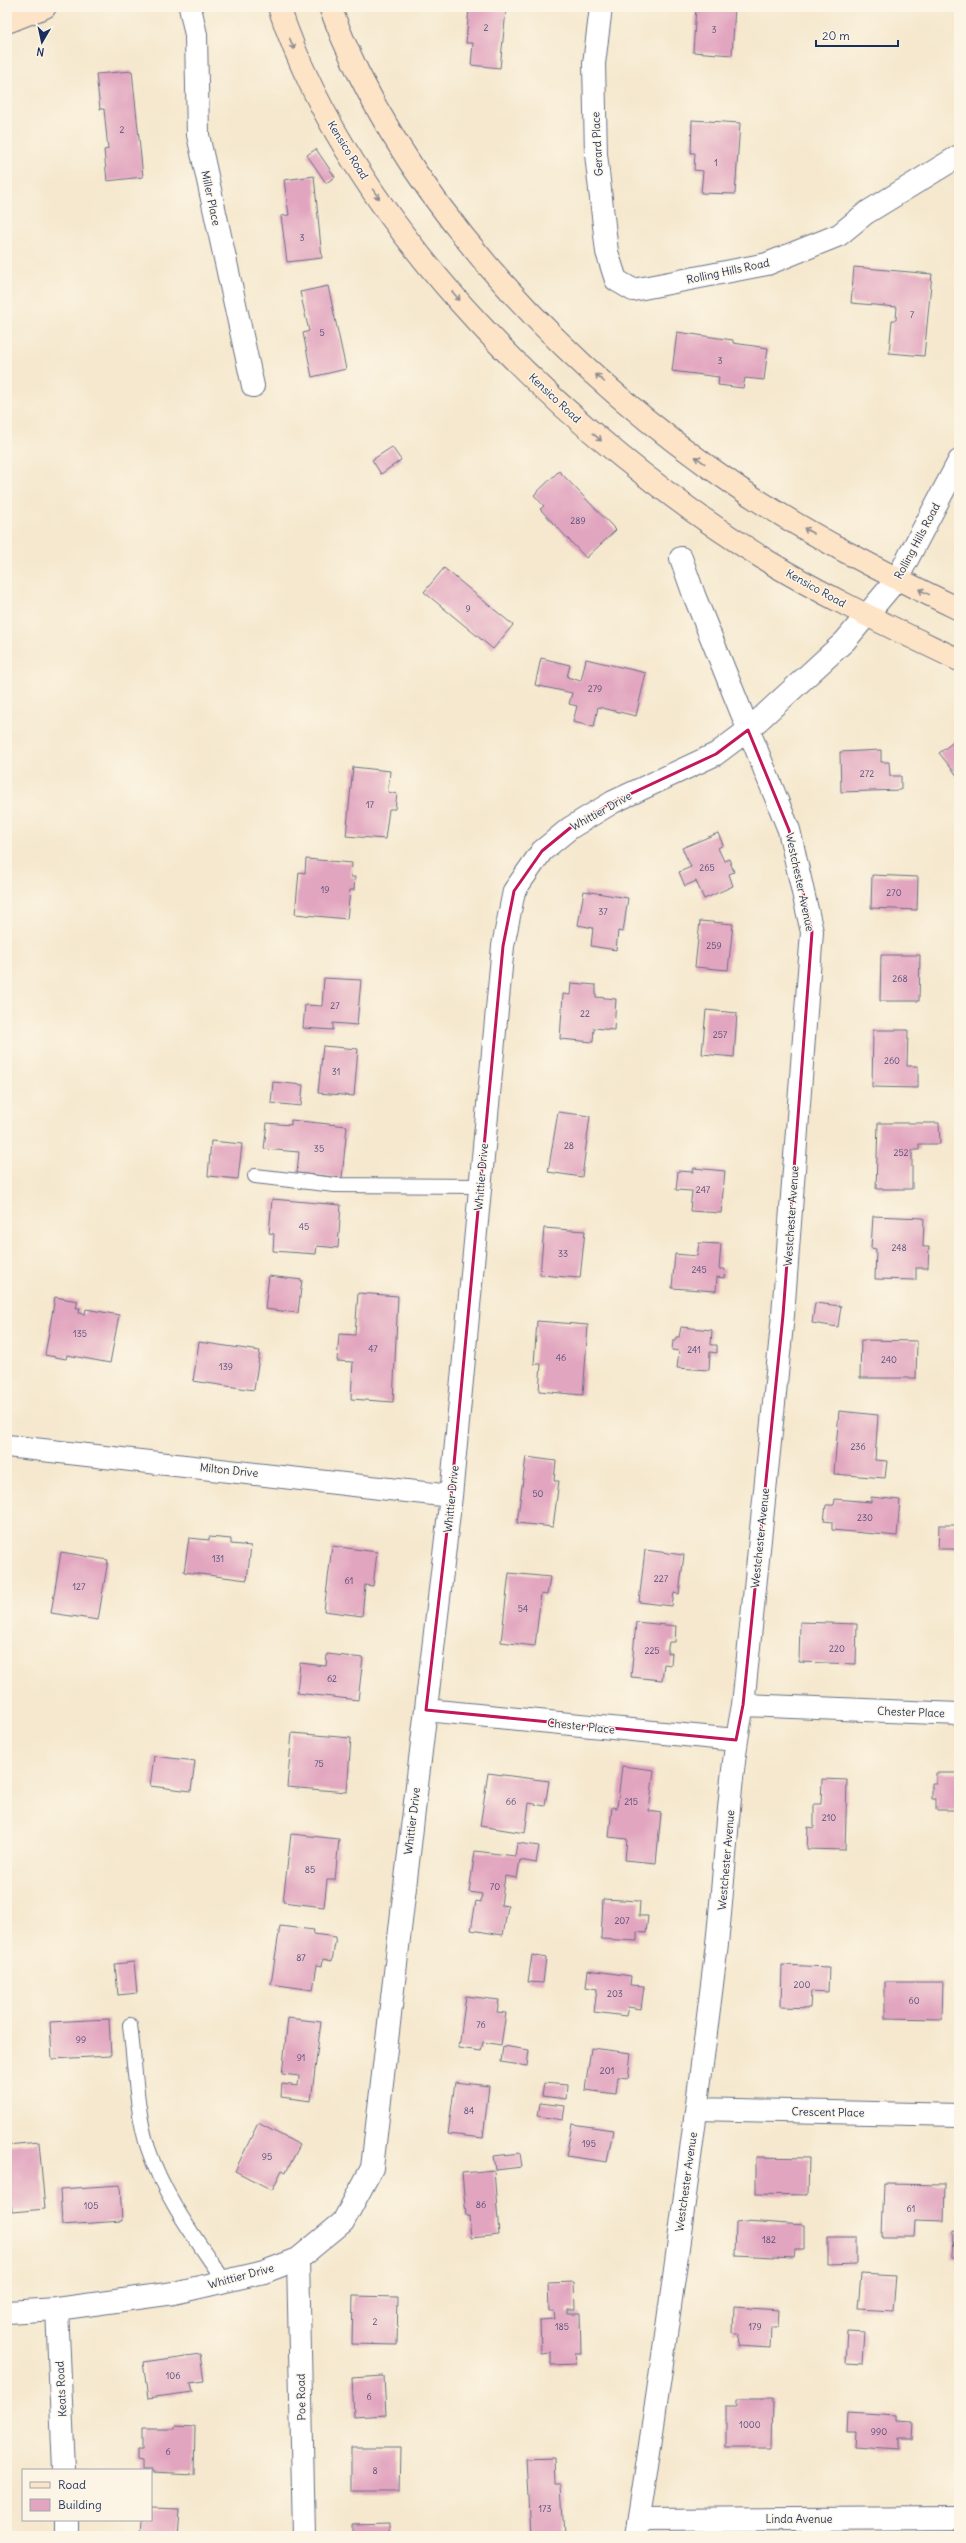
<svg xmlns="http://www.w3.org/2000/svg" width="966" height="2543" viewBox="0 0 966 2543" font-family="Delius,sans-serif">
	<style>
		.building { fill: #e2a5bf }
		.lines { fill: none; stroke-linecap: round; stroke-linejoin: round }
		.lane-casing { stroke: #677085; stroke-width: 16 }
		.street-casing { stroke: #677085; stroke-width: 24 }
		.secondary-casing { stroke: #677085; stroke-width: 24 }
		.lane { stroke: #fff; stroke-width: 14 }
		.street { stroke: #fff; stroke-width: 22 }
		.secondary { stroke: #fee4c6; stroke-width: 22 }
		.oneway { stroke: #8c8a92 }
		.marked { fill: none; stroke: #c2185b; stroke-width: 3; stroke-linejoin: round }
		.labels { text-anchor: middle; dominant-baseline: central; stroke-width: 3; stroke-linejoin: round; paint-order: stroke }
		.number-label { font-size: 9px; fill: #4d4c76 }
		.street-label { font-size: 11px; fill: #1b2f5e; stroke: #fcf5e5 }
	</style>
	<rect width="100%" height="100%" fill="#fcf5e5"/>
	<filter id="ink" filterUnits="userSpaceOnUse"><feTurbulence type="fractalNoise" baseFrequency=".025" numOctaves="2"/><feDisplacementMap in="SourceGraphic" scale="8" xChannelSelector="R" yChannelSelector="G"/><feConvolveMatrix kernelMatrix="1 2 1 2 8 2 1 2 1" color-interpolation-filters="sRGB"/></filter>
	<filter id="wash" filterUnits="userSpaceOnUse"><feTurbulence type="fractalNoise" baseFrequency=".012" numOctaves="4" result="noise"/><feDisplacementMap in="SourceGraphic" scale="16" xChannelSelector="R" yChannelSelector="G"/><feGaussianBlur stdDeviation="0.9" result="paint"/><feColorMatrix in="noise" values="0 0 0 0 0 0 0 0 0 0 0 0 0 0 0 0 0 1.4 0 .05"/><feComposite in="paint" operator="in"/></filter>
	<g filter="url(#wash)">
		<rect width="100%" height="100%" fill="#f5e8ce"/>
		<g id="blocks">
			<path class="building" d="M 469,7 L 506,11 L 500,68 L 471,65 L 473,43 L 466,43 Z
				M 696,7 L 735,7 L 732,55 L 693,52 Z
				M 132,71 L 143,177 L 107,181 L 104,150 L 108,149 L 104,109 L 100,109 L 96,74 Z
				M 692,120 L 740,123 L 735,194 L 701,193 L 703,171 L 694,170 L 695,153 L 691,153 Z
				M 316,149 L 335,177 L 326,183 L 307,155 Z
				M 314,176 L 322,258 L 287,262 L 281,216 L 289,215 L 284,180 Z
				M 854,267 L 932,274 L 924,356 L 889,353 L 892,320 L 896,320 L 897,307 L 851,303 Z
				M 328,286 L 346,369 L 312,377 L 303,333 L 309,331 L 300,292 Z
				M 677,332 L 733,340 L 733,343 L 768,348 L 764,380 L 745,378 L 743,388 L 718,385 L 719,377 L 672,371 Z
				M 392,447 L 401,460 L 381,474 L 372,460 Z
				M 559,471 L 616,530 L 586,558 L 540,509 L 544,506 L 534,495 Z
				M 444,568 L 513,625 L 493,649 L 424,592 Z
				M 541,658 L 570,665 L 567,677 L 581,681 L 586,659 L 646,673 L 636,716 L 598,707 L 594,727 L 573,722 L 577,706 L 569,704 L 572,693 L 535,685 Z
				M 959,738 L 959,778 L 939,753 Z
				M 881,750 L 881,762 L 889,762 L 890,776 L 901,776 L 901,790 L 841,792 L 840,752 Z
				M 353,767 L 390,771 L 388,792 L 397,794 L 395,809 L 389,809 L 385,839 L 346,836 Z
				M 718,833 L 723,845 L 718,848 L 724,861 L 729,859 L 734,872 L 729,874 L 733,886 L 704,899 L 696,881 L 685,886 L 679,872 L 691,867 L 682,848 Z
				M 306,859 L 352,863 L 351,877 L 355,877 L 354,890 L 350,890 L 347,919 L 295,914 L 299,872 L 305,873 Z
				M 872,875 L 918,877 L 917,910 L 871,908 Z
				M 584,891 L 628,898 L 623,932 L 618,931 L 616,950 L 591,946 L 593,928 L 578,925 Z
				M 700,921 L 733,924 L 728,970 L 695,967 Z
				M 881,955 L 920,955 L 919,1001 L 880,1001 Z
				M 324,978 L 361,980 L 357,1025 L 333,1023 L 333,1030 L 303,1028 L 305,1005 L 322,1006 Z
				M 571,983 L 596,985 L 596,997 L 616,999 L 614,1030 L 594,1028 L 593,1042 L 560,1039 L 563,994 L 570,995 Z
				M 706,1010 L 737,1013 L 734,1057 L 702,1054 Z
				M 873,1030 L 908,1030 L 907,1066 L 918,1066 L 918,1088 L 872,1087 Z
				M 323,1046 L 358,1049 L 354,1096 L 318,1093 Z
				M 273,1082 L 303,1085 L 301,1106 L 271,1103 Z
				M 558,1112 L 590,1116 L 582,1177 L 548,1172 Z
				M 291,1120 L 347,1126 L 342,1178 L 297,1173 L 299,1152 L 264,1149 L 267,1123 L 291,1125 Z
				M 878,1123 L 939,1123 L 940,1144 L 919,1144 L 919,1150 L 912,1150 L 912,1189 L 876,1189 Z
				M 211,1141 L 242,1144 L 238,1179 L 208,1176 Z
				M 694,1168 L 725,1171 L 721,1213 L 690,1211 L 692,1191 L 676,1190 L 678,1171 L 693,1172 Z
				M 272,1199 L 341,1205 L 338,1248 L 317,1246 L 316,1254 L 273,1251 L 274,1234 L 269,1233 Z
				M 873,1216 L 924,1218 L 923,1247 L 929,1247 L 928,1268 L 916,1268 L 916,1280 L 875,1279 L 876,1249 L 871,1248 Z
				M 544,1228 L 585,1231 L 580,1278 L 540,1275 Z
				M 699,1243 L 721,1244 L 719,1269 L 725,1269 L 724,1278 L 717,1277 L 716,1291 L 672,1288 L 675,1254 L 697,1256 Z
				M 269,1276 L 302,1280 L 298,1313 L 265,1309 Z
				M 358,1293 L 398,1296 L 393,1402 L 351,1399 L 353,1362 L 337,1361 L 339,1334 L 355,1335 Z
				M 55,1297 L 78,1301 L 76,1308 L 80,1308 L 79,1313 L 85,1314 L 86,1309 L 119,1315 L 110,1363 L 67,1355 L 66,1359 L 45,1355 Z
				M 815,1303 L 841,1306 L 838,1327 L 812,1323 Z
				M 537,1321 L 588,1325 L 583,1395 L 539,1391 L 541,1364 L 534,1364 Z
				M 681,1327 L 712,1330 L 711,1345 L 717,1345 L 717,1353 L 710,1352 L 709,1370 L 677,1368 L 679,1351 L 672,1350 L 673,1341 L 675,1341 L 676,1337 L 679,1337 Z
				M 861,1340 L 917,1341 L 916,1378 L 860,1378 Z
				M 199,1342 L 260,1351 L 254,1390 L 193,1381 Z
				M 839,1411 L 878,1415 L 875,1460 L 887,1461 L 885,1478 L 834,1474 Z
				M 526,1457 L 556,1461 L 554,1481 L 559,1481 L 553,1527 L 517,1523 Z
				M 871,1497 L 900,1500 L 897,1536 L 832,1530 L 832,1522 L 824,1521 L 826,1505 L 834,1505 L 835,1499 L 871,1502 Z
				M 939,1525 L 959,1525 L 959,1549 L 938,1549 Z
				M 209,1537 L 231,1539 L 231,1544 L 251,1546 L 247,1580 L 184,1572 L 189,1538 L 209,1540 Z
				M 332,1546 L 377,1552 L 373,1586 L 365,1585 L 362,1616 L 324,1611 Z
				M 645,1550 L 684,1555 L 679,1594 L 674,1593 L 672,1606 L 639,1602 Z
				M 61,1552 L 108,1560 L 98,1620 L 51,1613 Z
				M 509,1573 L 550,1577 L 547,1595 L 541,1594 L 535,1646 L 501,1642 Z
				M 958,1601 L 959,1601 L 959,1642 L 957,1642 Z
				M 636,1622 L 676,1626 L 675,1642 L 669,1642 L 667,1653 L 672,1653 L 671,1665 L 664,1664 L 662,1680 L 631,1677 Z
				M 800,1622 L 857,1624 L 856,1664 L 799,1662 Z
				M 327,1654 L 363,1658 L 358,1700 L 297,1693 L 300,1663 L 326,1666 Z
				M 292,1733 L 351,1738 L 347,1792 L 287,1787 Z
				M 154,1756 L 195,1761 L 191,1791 L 150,1786 Z
				M 622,1766 L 654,1770 L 649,1811 L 661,1813 L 656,1863 L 625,1860 L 627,1839 L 609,1837 L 612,1807 L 617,1808 Z
				M 488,1773 L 549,1781 L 545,1806 L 529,1803 L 525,1833 L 480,1826 Z
				M 936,1773 L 959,1773 L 959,1810 L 936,1810 L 936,1799 L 932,1799 L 932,1783 L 936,1783 Z
				M 822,1779 L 847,1780 L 845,1850 L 807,1849 L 808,1827 L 814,1828 L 814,1804 L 821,1804 Z
				M 291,1834 L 339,1839 L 335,1880 L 327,1880 L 324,1907 L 283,1902 Z
				M 517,1843 L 539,1846 L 536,1863 L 520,1860 L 517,1878 L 505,1876 L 501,1905 L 508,1906 L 503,1935 L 471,1930 L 476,1901 L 481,1902 L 482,1894 L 469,1892 L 475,1851 L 515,1856 Z
				M 603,1899 L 640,1901 L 639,1916 L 648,1916 L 646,1933 L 637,1932 L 637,1941 L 601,1939 Z
				M 280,1926 L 314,1930 L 313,1934 L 336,1937 L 332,1961 L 323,1959 L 322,1966 L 317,1965 L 313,1990 L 271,1984 Z
				M 532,1955 L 546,1958 L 543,1983 L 528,1982 Z
				M 134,1962 L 137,1993 L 118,1995 L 115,1964 Z
				M 782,1965 L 829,1967 L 828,1992 L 811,1991 L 810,2008 L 781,2007 Z
				M 588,1970 L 631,1976 L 630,1985 L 644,1986 L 641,2009 L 628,2007 L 626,2016 L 594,2012 L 597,1989 L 586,1987 Z
				M 885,1982 L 943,1982 L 942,2019 L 885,2018 Z
				M 466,1996 L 499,2000 L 497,2012 L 506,2013 L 501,2045 L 483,2042 L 481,2051 L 459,2048 Z
				M 288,2018 L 321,2022 L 311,2101 L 281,2097 L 282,2084 L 298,2086 L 299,2076 L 282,2074 Z
				M 109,2019 L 111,2056 L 52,2059 L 50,2022 Z
				M 503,2046 L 529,2050 L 527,2066 L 501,2062 Z
				M 591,2048 L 631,2053 L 628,2078 L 618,2077 L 616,2094 L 585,2090 Z
				M 455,2082 L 489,2086 L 483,2138 L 448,2134 Z
				M 544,2083 L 567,2085 L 566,2099 L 542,2096 Z
				M 540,2103 L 565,2106 L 563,2120 L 538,2116 Z
				M 258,2123 L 300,2145 L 286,2172 L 282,2170 L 272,2190 L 235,2171 Z
				M 572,2124 L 613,2130 L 607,2162 L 566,2156 Z
				M 39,2142 L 45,2209 L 12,2212 L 11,2205 L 7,2206 L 7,2145 Z
				M 520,2153 L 522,2167 L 496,2170 L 494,2156 Z
				M 756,2157 L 809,2158 L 808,2195 L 756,2194 Z
				M 494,2170 L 499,2235 L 471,2238 L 469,2216 L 466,2216 L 462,2173 Z
				M 884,2184 L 945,2185 L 944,2221 L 915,2220 L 914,2237 L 882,2237 Z
				M 120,2185 L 122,2221 L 62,2225 L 60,2189 Z
				M 745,2221 L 804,2225 L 804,2250 L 795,2250 L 794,2258 L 735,2255 L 736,2222 Z
				M 953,2231 L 959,2232 L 959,2259 L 952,2258 Z
				M 828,2237 L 856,2237 L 856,2265 L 828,2266 Z
				M 861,2274 L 896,2276 L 893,2311 L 858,2309 Z
				M 574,2282 L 575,2309 L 567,2309 L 567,2313 L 580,2313 L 581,2353 L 575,2353 L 576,2364 L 551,2365 L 551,2352 L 541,2353 L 540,2320 L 555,2319 L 554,2311 L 549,2311 L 548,2283 Z
				M 353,2296 L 398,2297 L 397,2345 L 352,2344 Z
				M 734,2307 L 779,2310 L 778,2327 L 771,2327 L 770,2348 L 738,2346 L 739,2333 L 733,2333 Z
				M 847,2331 L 865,2332 L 863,2364 L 845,2363 Z
				M 200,2354 L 204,2381 L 191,2383 L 193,2392 L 148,2398 L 143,2362 Z
				M 384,2376 L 386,2415 L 354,2417 L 352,2378 Z
				M 737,2399 L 773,2399 L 772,2448 L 726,2448 L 726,2406 L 737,2406 Z
				M 848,2413 L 898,2416 L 898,2422 L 913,2423 L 912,2440 L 899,2440 L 899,2450 L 854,2447 L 855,2432 L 847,2432 Z
				M 175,2426 L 195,2427 L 194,2475 L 151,2473 L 151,2470 L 142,2470 L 142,2461 L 137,2460 L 137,2449 L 142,2449 L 142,2429 L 175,2429 Z
				M 351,2448 L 400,2448 L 399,2492 L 351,2492 Z
				M 554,2458 L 555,2484 L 561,2484 L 564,2536 L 530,2536 L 526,2459 Z
				M 151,2508 L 179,2509 L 177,2536 L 141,2536 L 142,2520 L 151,2520 Z
				M 389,2523 L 389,2536 L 353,2536 L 353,2524 Z"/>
		</g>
	</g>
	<g filter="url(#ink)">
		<use href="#blocks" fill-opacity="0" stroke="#677085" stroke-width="1"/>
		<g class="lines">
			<g class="lane-casing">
				<path id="lane" d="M 255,1176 L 335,1185 L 481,1186
					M 130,2025 C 135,2063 136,2112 148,2148 C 164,2197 196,2239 225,2282"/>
			</g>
			<g class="street-casing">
				<path id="street" d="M 190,7 L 196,35 L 198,135 L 253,386
					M 601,7 L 594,64 L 596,154 L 607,252 L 616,280 L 633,290 L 767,264 L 839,235 L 866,213 L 959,156
					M 7,1446 L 451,1496
					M 743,1705 L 959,1714
					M 426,1710 L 736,1740
					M 697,2109 L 959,2115
					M 298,2259 L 304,2536
					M 57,2309 L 64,2470
					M 7,2312 L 57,2309 L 174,2293 L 264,2272 L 298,2259 L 343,2222 L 372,2168 L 451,1496 L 503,946 L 514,891 L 542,851 L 570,828 L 613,802 L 716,754 L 748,730 L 845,641 L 897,579 L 959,461
					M 67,2520 L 67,2536
					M 639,2520 L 959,2518
					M 636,2536 C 667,2342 692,2147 716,1952 C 726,1870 727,1786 743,1705 L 783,1315 L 812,932 L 789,830 L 694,595 L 681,558"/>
			</g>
			<g class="secondary-casing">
				<path id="secondary" d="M 279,7 C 352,229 574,442 769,562 C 830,599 895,629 959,660
					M 330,7 C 402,201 570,374 739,488 C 809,535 884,573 959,609
					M 7,22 L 45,7"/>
			</g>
			<use href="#lane" class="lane"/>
			<use href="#street" class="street"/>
			<use href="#secondary" class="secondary"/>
		</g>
		<defs><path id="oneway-shaft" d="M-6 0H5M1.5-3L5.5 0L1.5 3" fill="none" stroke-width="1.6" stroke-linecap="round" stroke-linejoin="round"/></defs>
		<g class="oneway">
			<use href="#oneway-shaft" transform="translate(292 44) rotate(68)"/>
			<use href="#oneway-shaft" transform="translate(376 194) rotate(55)"/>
			<use href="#oneway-shaft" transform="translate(456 296) rotate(49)"/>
			<use href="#oneway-shaft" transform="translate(600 378) rotate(-138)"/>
			<use href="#oneway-shaft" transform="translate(597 437) rotate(41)"/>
			<use href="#oneway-shaft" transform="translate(700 460) rotate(-144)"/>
			<use href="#oneway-shaft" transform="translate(809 531) rotate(-150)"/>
			<use href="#oneway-shaft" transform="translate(924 592) rotate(-154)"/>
		</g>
	</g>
	<path class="marked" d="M 748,730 L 789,830 L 812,932 L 783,1315 L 743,1705 L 736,1740 L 426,1710 L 451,1496 L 503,946 L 514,891 L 542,851 L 570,828 L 613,802 L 716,754 Z"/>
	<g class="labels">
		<g class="number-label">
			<text x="486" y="27">2</text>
			<text x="714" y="29">3</text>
			<text x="122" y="129">2</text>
			<text x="716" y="162">1</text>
			<text x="302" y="237">3</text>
			<text x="912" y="314">7</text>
			<text x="322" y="332">5</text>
			<text x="720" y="360">3</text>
			<text x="578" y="520">289</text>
			<text x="468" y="608">9</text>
			<text x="595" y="688">279</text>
			<text x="867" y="773">272</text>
			<text x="370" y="804">17</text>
			<text x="707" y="867">265</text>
			<text x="325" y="889">19</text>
			<text x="894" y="892">270</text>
			<text x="603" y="911">37</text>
			<text x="714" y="945">259</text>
			<text x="900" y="978">268</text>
			<text x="335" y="1005">27</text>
			<text x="585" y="1013">22</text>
			<text x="720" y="1034">257</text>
			<text x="892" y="1060">260</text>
			<text x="336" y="1071">31</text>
			<text x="569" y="1145">28</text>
			<text x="319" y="1148">35</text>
			<text x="901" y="1152">252</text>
			<text x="703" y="1189">247</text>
			<text x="304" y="1226">45</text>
			<text x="899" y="1247">248</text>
			<text x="563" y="1253">33</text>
			<text x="699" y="1269">245</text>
			<text x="80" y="1333">135</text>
			<text x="373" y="1348">47</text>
			<text x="694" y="1349">241</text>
			<text x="561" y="1357">46</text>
			<text x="889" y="1359">240</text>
			<text x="226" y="1366">139</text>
			<text x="858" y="1446">236</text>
			<text x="538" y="1493">50</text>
			<text x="865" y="1517">230</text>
			<text x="218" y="1558">131</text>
			<text x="661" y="1578">227</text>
			<text x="349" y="1580">61</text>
			<text x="79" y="1586">127</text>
			<text x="523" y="1608">54</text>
			<text x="837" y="1648">220</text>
			<text x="652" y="1650">225</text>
			<text x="332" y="1678">62</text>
			<text x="319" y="1763">75</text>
			<text x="511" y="1801">66</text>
			<text x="631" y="1801">215</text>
			<text x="829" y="1817">210</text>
			<text x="310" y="1869">85</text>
			<text x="495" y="1886">70</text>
			<text x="622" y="1920">207</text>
			<text x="301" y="1957">87</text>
			<text x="802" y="1984">200</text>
			<text x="615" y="1993">203</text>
			<text x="914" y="2000">60</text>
			<text x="481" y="2024">76</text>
			<text x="81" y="2039">99</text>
			<text x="301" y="2057">91</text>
			<text x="607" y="2070">201</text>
			<text x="469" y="2110">84</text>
			<text x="589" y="2143">195</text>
			<text x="267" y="2156">95</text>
			<text x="481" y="2204">86</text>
			<text x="91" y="2205">105</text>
			<text x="911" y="2208">61</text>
			<text x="769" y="2239">182</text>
			<text x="375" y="2321">2</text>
			<text x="562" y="2326">185</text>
			<text x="755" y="2326">179</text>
			<text x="173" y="2375">106</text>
			<text x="369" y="2396">6</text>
			<text x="750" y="2424">1000</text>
			<text x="879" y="2431">990</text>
			<text x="168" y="2451">6</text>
			<text x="375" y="2470">8</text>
			<text x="545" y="2508">173</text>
		</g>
		<g class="street-label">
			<text transform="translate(597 144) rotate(-93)">Gerard Place</text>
			<text transform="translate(348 150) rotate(58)">Kensico Road</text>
			<text transform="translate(211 198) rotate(78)">Miller Place</text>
			<text transform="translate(728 271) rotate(-12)">Rolling Hills Road</text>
			<text transform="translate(555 398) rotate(43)">Kensico Road</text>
			<text transform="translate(917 541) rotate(-62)">Rolling Hills Road</text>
			<text transform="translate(816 588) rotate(29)">Kensico Road</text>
			<text transform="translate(601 811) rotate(-29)">Whittier Drive</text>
			<text transform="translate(800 882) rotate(78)">Westchester Avenue</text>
			<text transform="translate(481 1177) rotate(-85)">Whittier Drive</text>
			<text transform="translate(791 1216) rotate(-86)">Westchester Avenue</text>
			<text transform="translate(229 1470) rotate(6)">Milton Drive</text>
			<text transform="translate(451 1499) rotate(-84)">Whittier Drive</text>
			<text transform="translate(760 1538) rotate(-84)">Westchester Avenue</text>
			<text transform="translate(911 1712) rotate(2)">Chester Place</text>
			<text transform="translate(581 1726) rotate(6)">Chester Place</text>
			<text transform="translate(412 1821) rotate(-83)">Whittier Drive</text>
			<text transform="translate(726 1860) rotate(-85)">Westchester Avenue</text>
			<text transform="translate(828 2112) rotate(1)">Crescent Place</text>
			<text transform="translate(686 2182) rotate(-82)">Westchester Avenue</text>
			<text transform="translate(241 2276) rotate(-15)">Whittier Drive</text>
			<text transform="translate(61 2389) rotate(-93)">Keats Road</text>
			<text transform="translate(301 2397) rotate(-91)">Poe Road</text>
			<text x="799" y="2519">Linda Avenue</text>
		</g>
	</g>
	<rect width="966" height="2543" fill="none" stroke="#fcf5e5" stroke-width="24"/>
	<rect x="22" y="2469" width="130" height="52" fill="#fcf5e5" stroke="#a2a6af"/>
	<rect x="30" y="2482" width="20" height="6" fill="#fee4c6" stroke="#a2a6af"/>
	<text x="58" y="2489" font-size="12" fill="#1b2f5e">Road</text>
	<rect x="30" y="2499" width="20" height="12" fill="#e2a5bf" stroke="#a2a6af"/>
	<text x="58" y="2509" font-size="12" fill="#1b2f5e">Building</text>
	<g transform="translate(42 42) rotate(189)" stroke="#fcf5e5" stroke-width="3" paint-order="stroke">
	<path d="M0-3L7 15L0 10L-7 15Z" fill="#1b2f5e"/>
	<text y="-6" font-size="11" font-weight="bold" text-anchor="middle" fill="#1b2f5e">N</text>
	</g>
	<path d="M816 40v6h82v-6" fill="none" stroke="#1b2f5e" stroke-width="2"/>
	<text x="822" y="40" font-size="12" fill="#1b2f5e" stroke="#fcf5e5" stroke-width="3" paint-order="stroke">20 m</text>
</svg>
